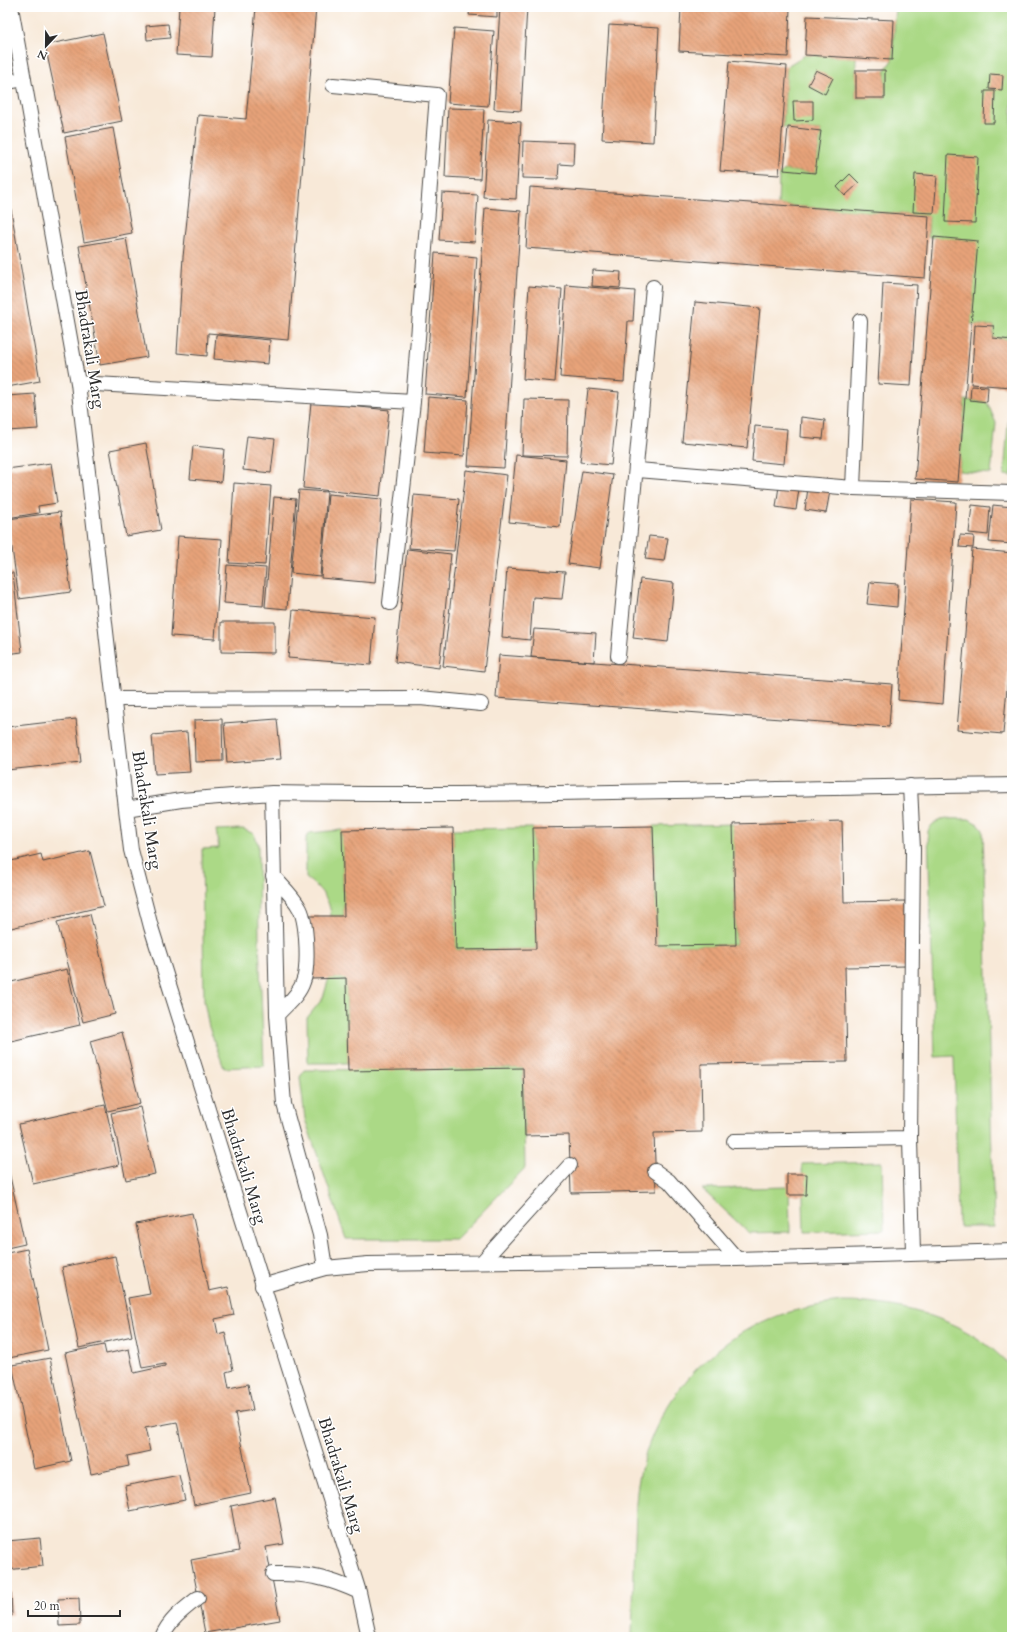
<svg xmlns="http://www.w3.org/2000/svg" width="1019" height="1644" viewBox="0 0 1019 1644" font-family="Cardo,serif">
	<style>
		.grass { fill: #abd986; stroke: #6b8258 }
		.building { fill: url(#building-back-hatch) }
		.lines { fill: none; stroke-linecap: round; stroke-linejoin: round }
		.lane-casing { stroke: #4a4845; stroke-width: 16 }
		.lane { stroke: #fff; stroke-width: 14 }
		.labels { text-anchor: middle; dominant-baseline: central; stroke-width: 3; stroke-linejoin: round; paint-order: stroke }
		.street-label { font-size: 17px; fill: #2b2b2b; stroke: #fff }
	</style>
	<defs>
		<pattern id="building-back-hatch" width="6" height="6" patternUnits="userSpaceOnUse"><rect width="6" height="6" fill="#e7a379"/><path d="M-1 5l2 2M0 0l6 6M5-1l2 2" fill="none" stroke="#bb8563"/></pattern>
	</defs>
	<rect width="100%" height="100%" fill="#fff"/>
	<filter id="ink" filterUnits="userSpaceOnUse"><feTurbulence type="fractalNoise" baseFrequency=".025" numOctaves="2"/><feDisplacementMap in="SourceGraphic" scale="8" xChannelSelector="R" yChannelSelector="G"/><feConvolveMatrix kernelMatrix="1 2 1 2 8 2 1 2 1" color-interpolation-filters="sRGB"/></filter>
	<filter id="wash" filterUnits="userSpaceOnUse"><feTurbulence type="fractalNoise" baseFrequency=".012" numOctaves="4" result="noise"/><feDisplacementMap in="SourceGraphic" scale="16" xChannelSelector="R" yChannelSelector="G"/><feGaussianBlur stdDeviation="0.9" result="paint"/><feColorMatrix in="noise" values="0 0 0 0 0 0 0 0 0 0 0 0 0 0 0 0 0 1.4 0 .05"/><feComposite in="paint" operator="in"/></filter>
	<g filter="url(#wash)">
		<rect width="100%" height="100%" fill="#f8e9d8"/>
		<path class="grass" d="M 896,7 L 1012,7 L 1012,340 L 993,338 L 994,326 L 971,324 L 977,241 L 928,237 L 929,216 L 778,205 L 779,175 L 784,170 L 815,173 L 821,131 L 783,127 L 787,66 L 805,55 L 856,57 L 856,98 L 885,98 L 885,70 L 892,60 Z
			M 1011,387 L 1012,387 L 1012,476 L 1004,475 Z
			M 965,400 L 987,402 L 996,423 L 991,474 L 959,471 Z
			M 969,819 L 978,824 L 983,830 L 994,1227 L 960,1227 L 958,1222 L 954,1056 L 935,1057 L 928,831 C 934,816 954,819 969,819 Z
			M 733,824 L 736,945 L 657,946 L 653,826 Z
			M 533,828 L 536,949 L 456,950 L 453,829 Z
			M 243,829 L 254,834 L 258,844 L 259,941 L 264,1066 L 224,1068 L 209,1027 L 204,1001 L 202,849 L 219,848 L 216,830 Z
			M 342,830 L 344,916 L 331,916 C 330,898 320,888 306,878 L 306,839 L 309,833 Z
			M 329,978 L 346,978 L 348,1063 L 308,1063 L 307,1018 L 323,998 Z
			M 523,1068 L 525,1168 L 456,1239 L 346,1239 L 305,1119 L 300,1077 L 305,1070 Z
			M 882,1162 L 884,1230 L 804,1232 L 802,1164 Z
			M 789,1187 L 790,1232 L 749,1233 L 702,1189 Z
			M 842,1302 C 903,1302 970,1320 1012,1368 L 1012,1637 L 632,1637 C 633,1605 634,1573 635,1540 C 636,1524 635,1508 637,1492 C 646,1417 699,1348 769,1319 C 792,1310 817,1305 842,1302 Z"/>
		<g id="blocks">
			<path class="building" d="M 179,7 L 215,7 L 212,57 L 176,55 Z
				M 256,7 L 316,7 L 288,340 L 208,333 L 207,356 L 177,353 L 183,257 L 198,115 L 246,119 Z
				M 470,7 L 497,7 L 497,17 L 469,15 Z
				M 500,7 L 527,7 L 521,111 L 494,109 Z
				M 681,7 L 790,8 L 788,57 L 679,51 Z
				M 807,16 L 894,20 L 892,60 L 805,55 Z
				M 168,24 L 170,38 L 147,40 L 146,26 Z
				M 609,25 L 659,28 L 653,142 L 602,139 Z
				M 454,28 L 494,31 L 488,106 L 448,103 Z
				M 103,33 L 122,121 L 64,133 L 45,45 Z
				M 729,61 L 787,66 L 779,175 L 720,171 Z
				M 816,70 L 833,78 L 825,94 L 808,85 Z
				M 856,70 L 885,70 L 885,98 L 856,98 Z
				M 990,74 L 1003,75 L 1002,90 L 989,89 Z
				M 985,91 L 995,91 L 994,123 L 984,123 Z
				M 793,101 L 813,101 L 813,120 L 794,121 Z
				M 448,108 L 484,109 L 480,179 L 445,177 Z
				M 488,120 L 521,122 L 516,199 L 483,197 Z
				M 788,127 L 821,131 L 815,173 L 784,170 Z
				M 113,128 L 132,233 L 84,242 L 65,137 Z
				M 523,141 L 574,143 L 573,165 L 559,164 L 558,179 L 522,178 Z
				M 948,155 L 978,157 L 975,223 L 945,222 Z
				M 850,174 L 859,183 L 845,196 L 837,187 Z
				M 915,174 L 937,176 L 934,213 L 913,212 Z
				M 7,186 L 40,381 L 7,387 Z
				M 530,187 L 929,216 L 925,278 L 526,248 Z
				M 442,193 L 478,195 L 475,242 L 439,240 Z
				M 485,208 L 521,211 L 504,468 L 468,466 Z
				M 934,237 L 978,241 L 958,482 L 915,479 Z
				M 126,238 L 147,357 L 100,365 L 79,246 Z
				M 435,253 L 477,257 L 467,397 L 425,394 Z
				M 593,270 L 621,272 L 620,288 L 592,286 Z
				M 883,283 L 917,285 L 911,386 L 878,384 Z
				M 566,285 L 635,291 L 633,321 L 628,321 L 624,382 L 560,377 Z
				M 529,286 L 562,289 L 555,382 L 523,379 Z
				M 695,302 L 760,308 L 747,448 L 682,442 Z
				M 975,325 L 994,326 L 993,338 L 1012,340 L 1012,387 L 971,384 Z
				M 216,335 L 270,340 L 268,364 L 214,359 Z
				M 971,386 L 988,387 L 987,402 L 970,400 Z
				M 588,389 L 619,392 L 611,465 L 580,462 Z
				M 35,394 L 38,429 L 7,431 L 7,396 Z
				M 428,397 L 468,400 L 464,456 L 424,453 Z
				M 524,399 L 568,400 L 567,456 L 522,455 Z
				M 311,402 L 389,410 L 380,496 L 303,488 Z
				M 801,417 L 825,420 L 823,439 L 800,437 Z
				M 755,426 L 787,429 L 784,464 L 752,461 Z
				M 247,436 L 275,439 L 271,473 L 243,470 Z
				M 146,443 L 161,530 L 126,536 L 110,450 Z
				M 193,446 L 224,449 L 221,482 L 190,479 Z
				M 516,455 L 566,460 L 560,527 L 509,522 Z
				M 51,463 L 57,503 L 38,506 L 39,513 L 7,518 L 7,469 Z
				M 466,470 L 507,475 L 484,671 L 443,666 Z
				M 582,471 L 613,475 L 600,568 L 568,564 Z
				M 234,483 L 271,486 L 265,565 L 229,563 Z
				M 779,486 L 799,489 L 796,510 L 776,507 Z
				M 808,488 L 830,491 L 826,513 L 805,510 Z
				M 299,490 L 327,492 L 320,576 L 291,573 Z
				M 328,494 L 382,499 L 375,583 L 321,578 Z
				M 414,495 L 459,499 L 454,551 L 409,548 Z
				M 274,497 L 296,499 L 287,609 L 265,607 Z
				M 911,499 L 956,502 L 943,704 L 898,700 Z
				M 972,505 L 990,507 L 988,535 L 969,533 Z
				M 993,505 L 1012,507 L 1012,544 L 989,542 Z
				M 60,512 L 71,592 L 19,599 L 8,519 Z
				M 960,535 L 974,536 L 973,548 L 959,547 Z
				M 178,536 L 222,539 L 215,639 L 171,636 Z
				M 649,536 L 668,538 L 664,561 L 645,559 Z
				M 407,549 L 451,554 L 439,668 L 395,662 Z
				M 972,549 L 1012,553 L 1012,629 L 1003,734 L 957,730 Z
				M 227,565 L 266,568 L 263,606 L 224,603 Z
				M 507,568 L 565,572 L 562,599 L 533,597 L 530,640 L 502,637 Z
				M 7,573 L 13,573 L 22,652 L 7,654 Z
				M 640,579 L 674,583 L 668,642 L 633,638 Z
				M 870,582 L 898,584 L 897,607 L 867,604 Z
				M 293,610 L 375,617 L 371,665 L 288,658 Z
				M 221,622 L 275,622 L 275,653 L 221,652 Z
				M 534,629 L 596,633 L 594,662 L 531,657 Z
				M 499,655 L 892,684 L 889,727 L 496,698 Z
				M 76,719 L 81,762 L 7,770 L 7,727 Z
				M 222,719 L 223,761 L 195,762 L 194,720 Z
				M 277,719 L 281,759 L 227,763 L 224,723 Z
				M 187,732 L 190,772 L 155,774 L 152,735 Z
				M 842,821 L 844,902 L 905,901 L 907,966 L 845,967 L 847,1062 L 701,1064 L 702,1132 L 654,1133 L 656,1191 L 571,1193 L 569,1135 L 525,1136 L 523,1068 L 348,1071 L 346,978 L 311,979 L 310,923 L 310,916 L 344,916 L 342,830 L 453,828 L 456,950 L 536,949 L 533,828 L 653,826 L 657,946 L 736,945 L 733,824 Z
				M 90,851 L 104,906 L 7,929 L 7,871 L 10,870 L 7,862 L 41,854 L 43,862 Z
				M 90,914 L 115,1014 L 83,1022 L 57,922 Z
				M 67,969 L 80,1025 L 7,1042 L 7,983 Z
				M 122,1032 L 140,1103 L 108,1111 L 90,1041 Z
				M 105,1105 L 119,1165 L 33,1184 L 19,1124 Z
				M 140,1107 L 155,1174 L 126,1180 L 111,1113 Z
				M 7,1163 L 25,1244 L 7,1248 Z
				M 787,1174 L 807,1174 L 806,1195 L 787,1195 Z
				M 192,1213 L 209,1291 L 228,1287 L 234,1315 L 215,1319 L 218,1334 L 225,1332 L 233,1370 L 226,1372 L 229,1388 L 248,1384 L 253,1410 L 235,1413 L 251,1493 L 194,1505 L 177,1422 L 145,1428 L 150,1451 L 127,1456 L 129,1466 L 91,1474 L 65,1353 L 104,1345 L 106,1354 L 129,1349 L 134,1373 L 165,1366 L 165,1364 L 142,1368 L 128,1298 L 150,1294 L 136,1224 Z
				M 27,1249 L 48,1350 L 9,1358 L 7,1346 L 7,1253 Z
				M 115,1256 L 132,1336 L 79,1348 L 62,1267 Z
				M 50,1358 L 71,1461 L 34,1469 L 12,1365 Z
				M 179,1475 L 185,1500 L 130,1511 L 125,1486 Z
				M 275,1497 L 284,1544 L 266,1547 L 280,1620 L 205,1633 L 191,1560 L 239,1551 L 231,1506 Z
				M 40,1538 L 43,1566 L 7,1570 L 7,1541 Z
				M 7,1592 L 11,1592 L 12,1616 L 7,1616 Z
				M 79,1598 L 80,1625 L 59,1626 L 58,1599 Z"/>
		</g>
	</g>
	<g filter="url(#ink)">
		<use href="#blocks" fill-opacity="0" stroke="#4a4845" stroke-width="1"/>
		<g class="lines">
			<g class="lane-casing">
				<path id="lane" d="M 11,7 L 78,383 L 126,809 L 131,850 L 151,927 L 359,1592 L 369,1637
					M 7,82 L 24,79
					M 333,85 L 437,95 L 413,402 L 390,603
					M 860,321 L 853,488 L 1012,493
					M 78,383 L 413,402
					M 638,470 L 853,488
					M 618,656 L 653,287
					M 114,699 L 420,698 L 481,704
					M 910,786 L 913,849 L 910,1138 L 913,1253
					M 126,809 L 181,800 L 272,793
					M 273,876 C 282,886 294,897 300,909 C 307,923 309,968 303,982 C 299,995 286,1005 277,1015
					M 734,1141 L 910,1138
					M 655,1171 L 669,1181 L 737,1259
					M 483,1261 L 570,1165
					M 325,1268 L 320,1235 L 284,1104 L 277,1015 L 272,793 C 519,797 765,788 1012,785
					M 262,1286 L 325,1268 L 368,1264 L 737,1259 L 1012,1251
					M 273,1574 C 306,1573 329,1578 359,1592
					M 162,1637 C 169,1620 184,1609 198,1598"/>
			</g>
			<use href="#lane" class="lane"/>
		</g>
	</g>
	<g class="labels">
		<g class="street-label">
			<text transform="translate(90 349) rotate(81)">Bhadrakali Marg</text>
			<text transform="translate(147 810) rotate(81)">Bhadrakali Marg</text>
			<text transform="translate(244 1166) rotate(73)">Bhadrakali Marg</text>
			<text transform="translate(341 1475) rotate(73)">Bhadrakali Marg</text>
		</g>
	</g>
	<rect width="1019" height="1644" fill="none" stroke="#fff" stroke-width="24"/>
	<g transform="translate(46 46) rotate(202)" stroke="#ffffff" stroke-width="3" paint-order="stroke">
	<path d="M0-3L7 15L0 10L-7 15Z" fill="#2b2b2b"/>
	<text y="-6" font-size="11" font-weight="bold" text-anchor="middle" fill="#2b2b2b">N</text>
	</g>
	<path d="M28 1610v6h92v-6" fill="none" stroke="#2b2b2b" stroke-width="2"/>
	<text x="34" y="1610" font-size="12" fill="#2b2b2b" stroke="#ffffff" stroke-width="3" paint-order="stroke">20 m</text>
</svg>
